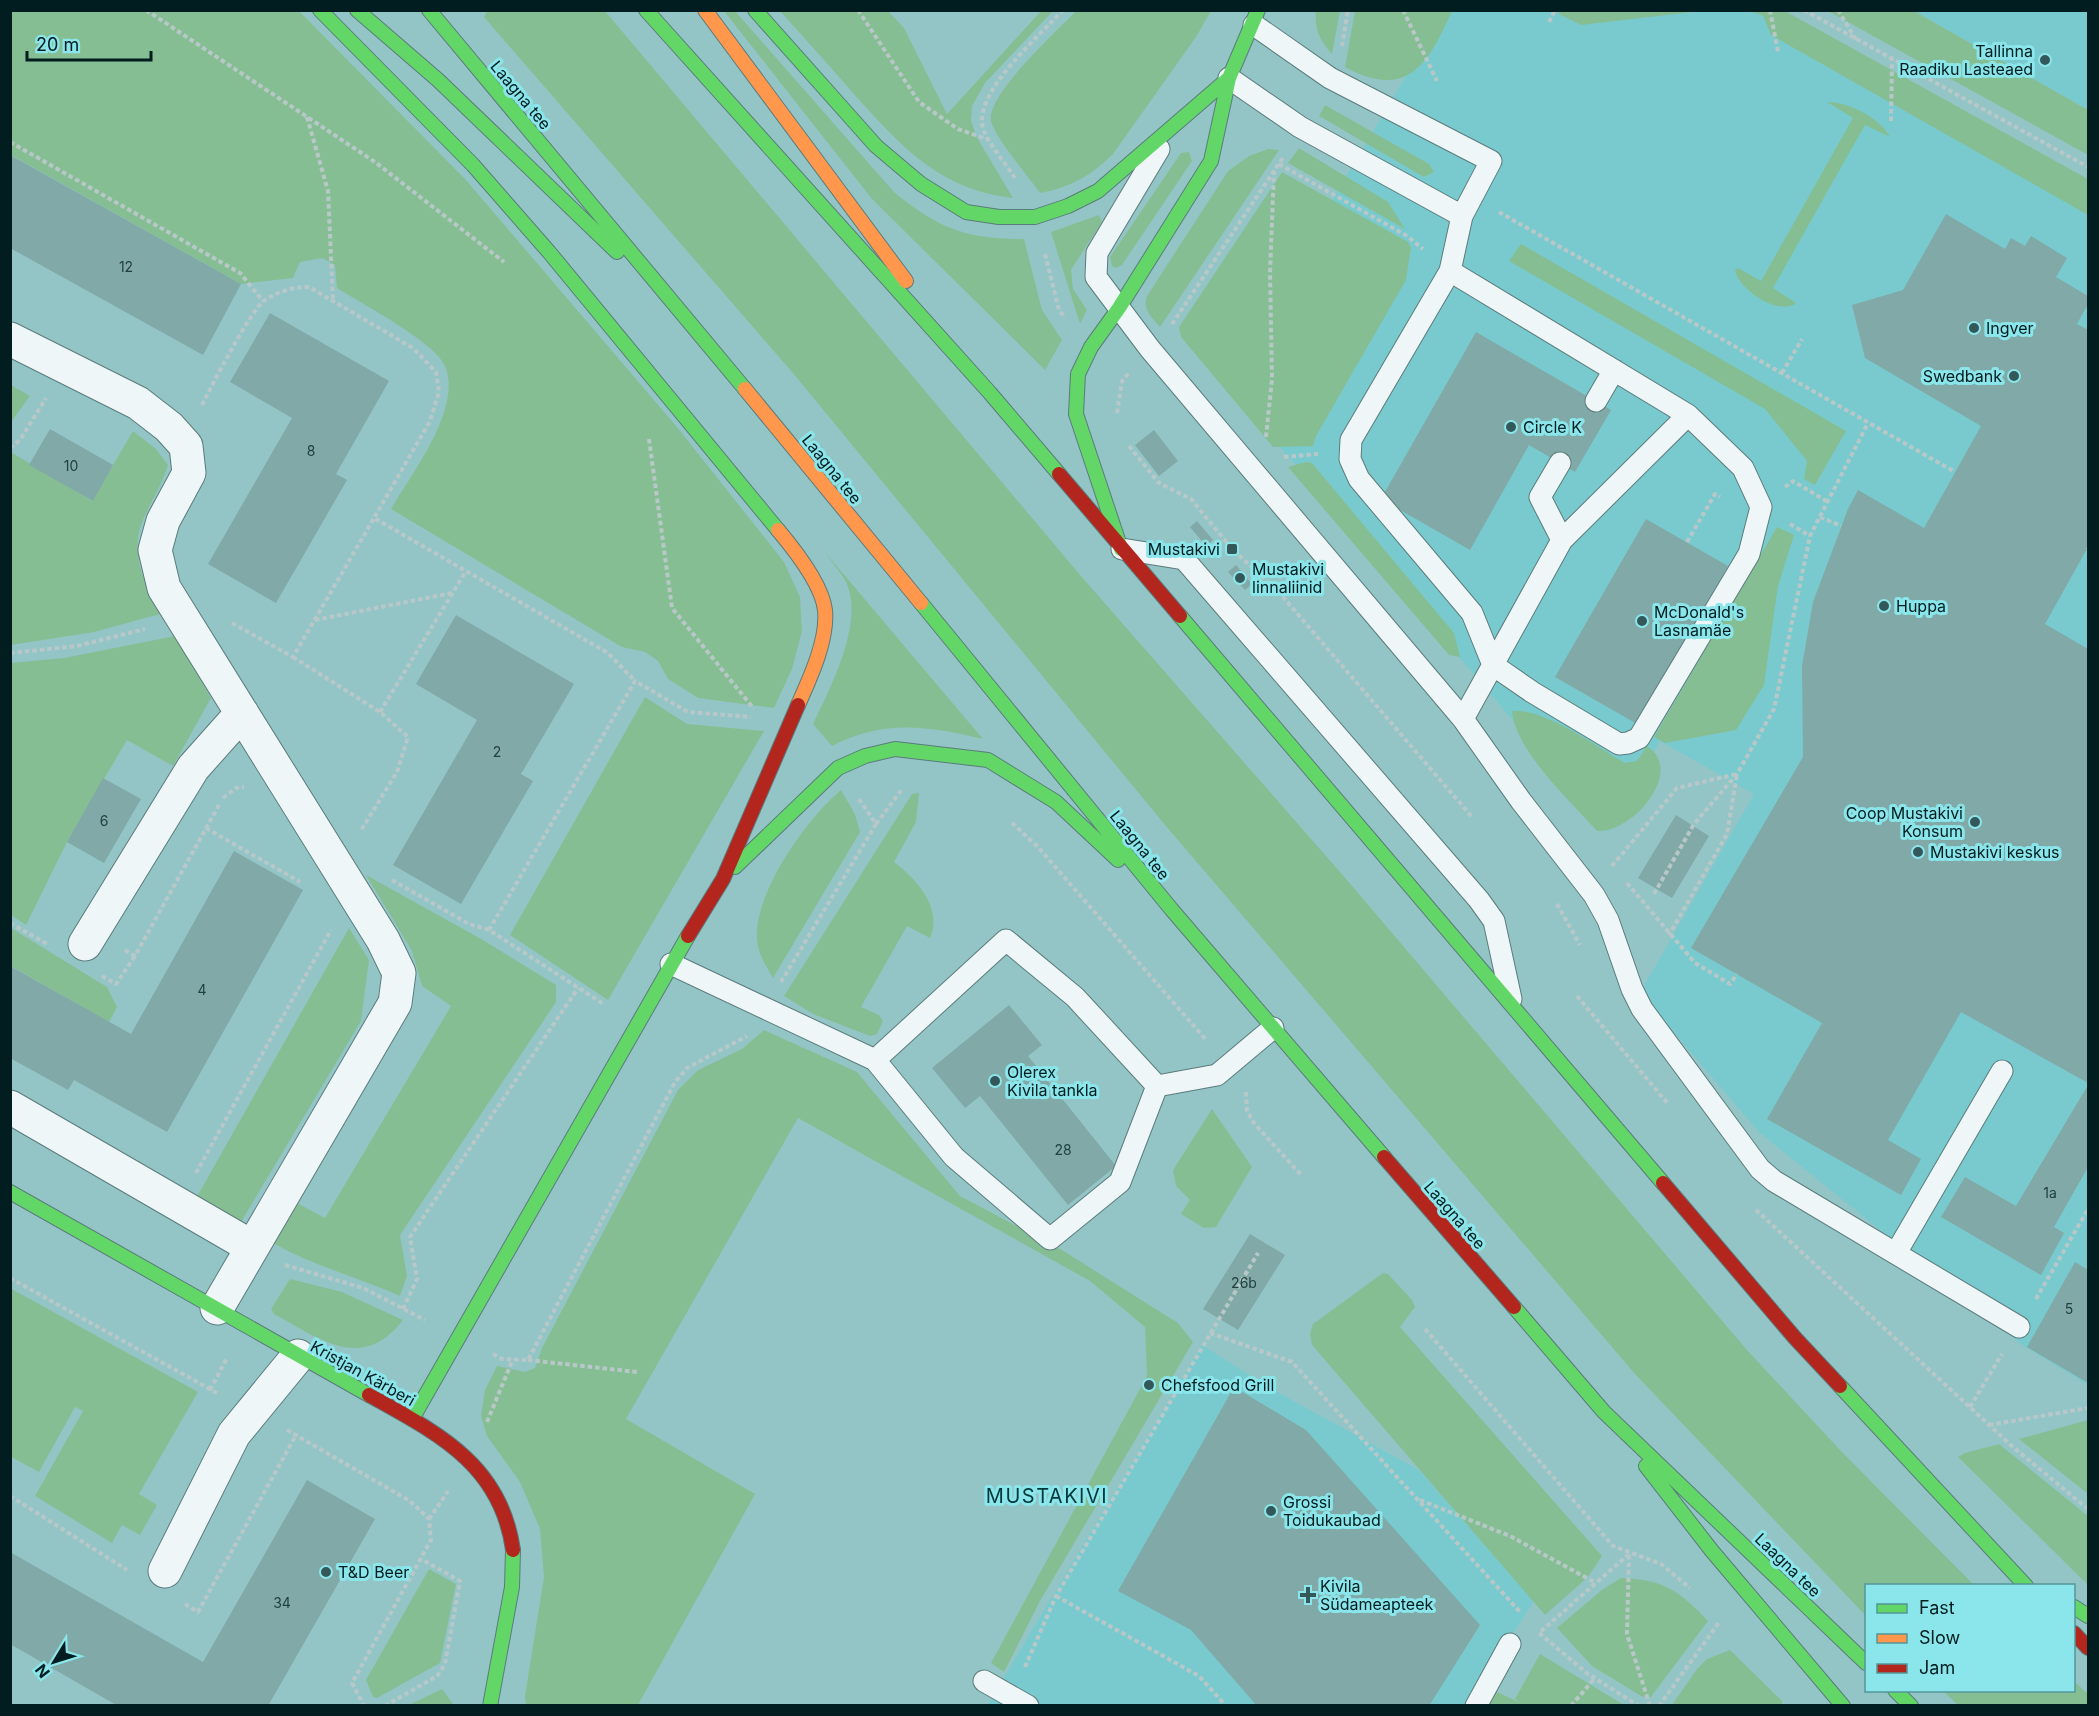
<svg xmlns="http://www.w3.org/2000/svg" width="2099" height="1716" viewBox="0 0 2099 1716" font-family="Inter,sans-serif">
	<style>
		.built { fill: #79cace }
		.green { fill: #86be94 }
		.building { fill: #81a9a7 }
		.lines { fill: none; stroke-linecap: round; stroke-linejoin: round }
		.lane-casing { stroke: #5b7b7c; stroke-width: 23 }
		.street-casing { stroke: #5b7b7c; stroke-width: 35 }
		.fast-casing { stroke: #5b7b7c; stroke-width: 16 }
		.slow-casing { stroke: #5b7b7c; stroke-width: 16 }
		.jam-casing { stroke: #5b7b7c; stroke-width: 16 }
		.path { stroke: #b8c8c8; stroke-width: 4; stroke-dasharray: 4.5 3; stroke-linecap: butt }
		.lane { stroke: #eff6f7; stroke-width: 21 }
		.street { stroke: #eff6f7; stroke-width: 33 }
		.fast { stroke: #63d668; stroke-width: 14 }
		.slow { stroke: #ff974d; stroke-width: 14 }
		.jam { stroke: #b3261e; stroke-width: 14 }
		.poi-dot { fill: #34585a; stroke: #8ae6ea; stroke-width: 2 }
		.labels { text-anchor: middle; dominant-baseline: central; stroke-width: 6; stroke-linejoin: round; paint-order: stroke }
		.number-label { font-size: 14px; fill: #214041 }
		.poi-label { font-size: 16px; fill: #011d1f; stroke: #8ae6ea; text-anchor: start }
		.street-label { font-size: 16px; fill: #011d1f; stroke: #8ae6ea }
		.quarter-label { font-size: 20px; letter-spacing: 1.5px; fill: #00383a; stroke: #8ae6ea }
	</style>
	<rect width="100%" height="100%" fill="#93c5c7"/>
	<path class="built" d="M 1445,11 L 1561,11 L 1582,23 L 1699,11 L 1756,11 L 2088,198 L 2088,1385 L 2022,1345 L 1759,1132 L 1640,993 L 1754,794 L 1660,741 L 1608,832 L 1224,381 Z
		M 1914,11 L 2088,11 L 2088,110 Z
		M 1202,1345 L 1270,1388 L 1419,1470 L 1534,1601 L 1467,1705 L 987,1706 Z"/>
	<path class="green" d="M 298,10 L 466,180 L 677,427 L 784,562 L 800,597 L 802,631 L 792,669 L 774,708 L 698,698 L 668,679 L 658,661 L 645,652 L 622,647 L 391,509 C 411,474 463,408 445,366 C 435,342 362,304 337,288 L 335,265 L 322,258 L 300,262 L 293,278 L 241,284 L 11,155 L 10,11 Z
		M 1316,10 L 1340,11 L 1332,54 C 1320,40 1314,30 1316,10 Z
		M 1561,10 L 1701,10 L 1701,11 L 1581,25 L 1559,14 Z
		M 487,11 L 605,11 L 1081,576 L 1347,880 L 1747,1350 L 1840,1450 L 1974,1585 L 1866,1586 L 1866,1616 L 1635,1374 L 1165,825 L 792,372 L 484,17 Z
		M 724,11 L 735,11 L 894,192 C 939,229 966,239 1024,239 L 1042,310 L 1062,340 L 1045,370 L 872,199 Z
		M 780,11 L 888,11 L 904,28 L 947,114 L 1041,11 L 1053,11 L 985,83 L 972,106 L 971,120 L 976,136 L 1013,198 C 939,190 900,145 853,93 C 829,65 804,38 780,11 Z
		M 1076,11 L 1211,11 L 1196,37 L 1113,154 C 1092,175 1070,188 1040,193 C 1030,179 994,136 991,121 C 986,95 1058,30 1076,11 Z
		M 1355,11 L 1355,10 L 1452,11 C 1428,64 1408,101 1345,67 Z
		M 1752,11 L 1785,11 L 2088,179 L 2088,215 L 1771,35 L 1763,16 Z
		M 1828,11 L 1914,11 L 2088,110 L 2088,155 Z
		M 1827,102 C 1849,102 1880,118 1890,137 L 1865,125 L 1773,288 L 1796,303 C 1779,317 1738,289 1735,270 L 1738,268 L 1761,281 L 1853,118 Z
		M 1325,105 L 1429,164 L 1434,172 L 1424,177 L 1319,116 Z
		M 1299,148 L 1388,202 L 1405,229 L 1288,163 Z
		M 1268,149 L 1279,150 L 1160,327 C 1152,318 1142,309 1147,296 L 1228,171 L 1249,156 Z
		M 1189,152 L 1192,161 L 1122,265 L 1116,268 L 1112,266 L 1110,257 L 1181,153 Z
		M 1282,172 L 1408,242 L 1411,248 L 1406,280 L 1316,436 L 1313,446 L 1273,447 L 1181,337 L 1179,327 Z
		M 1099,215 L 1102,222 L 1071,270 L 1073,289 L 1087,310 L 1080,324 L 1051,232 Z
		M 1521,244 L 1846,431 L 1815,485 L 1804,479 L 1807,461 L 1765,409 L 1509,261 Z
		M 11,385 L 30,396 L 11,422 Z
		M 133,431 L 156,449 L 168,465 C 162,485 151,501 143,520 C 129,552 145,586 160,614 L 94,632 L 11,645 L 11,452 L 92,501 Z
		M 1306,462 L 1312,463 L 1454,633 L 1460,657 L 1449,655 L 1288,467 Z
		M 1777,527 L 1794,535 L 1778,586 L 1764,685 L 1736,730 L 1665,743 L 1654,737 Z
		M 824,551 L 983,739 C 928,726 884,719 832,746 L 813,724 C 830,688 865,622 846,582 C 840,571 831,561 824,551 Z
		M 175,636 L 211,698 L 173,766 L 127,740 L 67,842 L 26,925 L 11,915 L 10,663 L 64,658 Z
		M 645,697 L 687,724 L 764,731 L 608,1000 L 510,935 Z
		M 1512,711 C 1545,708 1597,747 1625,763 L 1637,761 L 1647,746 C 1686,771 1632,834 1597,831 C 1570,801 1515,750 1512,711 Z
		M 841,790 L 855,814 L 860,832 L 773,978 C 766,966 758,954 757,940 C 753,894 807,818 841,790 Z
		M 919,793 L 916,822 L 894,862 C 917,879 943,909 930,938 L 907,926 L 861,1007 L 879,1015 L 883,1021 L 877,1034 L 870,1036 L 813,1014 L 784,996 L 912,794 Z
		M 366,875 L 483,940 L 556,985 L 556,1002 L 400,1235 L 407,1276 L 400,1296 C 358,1277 313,1266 273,1243 L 297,1203 L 325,1218 L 451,1006 L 422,986 L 412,951 Z
		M 11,928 L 107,987 L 117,1007 L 109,1022 L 11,966 Z
		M 349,928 L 369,960 L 361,1021 L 241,1222 L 195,1200 Z
		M 764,1030 L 857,1072 L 960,1196 L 1062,1250 L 1178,1323 L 1193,1342 L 1040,1601 L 1004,1672 L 991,1663 L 1147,1376 L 1145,1327 L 1090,1281 L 798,1118 L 626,1419 L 755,1494 L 638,1705 L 526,1705 L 525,1696 L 544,1577 L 540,1529 L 520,1482 L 487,1436 L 481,1416 L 485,1390 L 497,1366 L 525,1372 L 535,1368 L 542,1348 L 678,1090 L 698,1070 L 742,1049 Z
		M 1212,1109 L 1252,1167 L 1216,1227 L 1204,1228 L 1181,1214 L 1190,1200 L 1176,1186 L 1173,1170 Z
		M 1383,1273 L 1388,1274 L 1412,1300 L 1415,1307 L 1400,1327 L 1602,1556 L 1588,1577 L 1545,1615 L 1312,1345 L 1310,1334 L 1313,1324 Z
		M 290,1279 L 342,1292 L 403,1320 C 362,1373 320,1339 274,1314 L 271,1309 Z
		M 10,1288 L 198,1392 L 139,1494 L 157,1505 L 140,1535 L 122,1525 L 112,1543 L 35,1496 L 83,1411 L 75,1407 L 39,1472 L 11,1457 Z
		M 2088,1420 L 2088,1494 L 2019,1439 Z
		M 1999,1444 L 2088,1516 L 2088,1585 L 1958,1457 L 1965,1453 Z
		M 429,1569 L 456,1584 L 440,1663 L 377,1698 L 373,1697 L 366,1680 Z
		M 1621,1578 C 1663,1579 1680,1591 1708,1621 L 1650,1698 L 1641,1696 L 1592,1666 L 1557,1628 L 1603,1589 Z
		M 1730,1650 L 1782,1701 L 1782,1705 L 1672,1705 L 1697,1669 L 1707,1659 Z
		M 1540,1654 L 1624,1705 L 1486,1706 L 1495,1691 L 1521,1703 L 1515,1699 Z
		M 2074,1681 L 2088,1694 L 2088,1705 L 1958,1705 L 1943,1691 L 2074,1690 Z
		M 442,1689 L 454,1705 L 409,1705 Z"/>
	<path class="building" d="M 10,155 L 241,284 L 203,355 L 10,248 Z
		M 1946,214 L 2005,249 L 2011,238 L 2025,246 L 2031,236 L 2067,258 L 2056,277 L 2088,296 L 2088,304 L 2077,324 L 2088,330 L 2088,547 L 2045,624 L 2088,649 L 2088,1083 L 1961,1012 L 1888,1140 L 1921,1159 L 1901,1195 L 1767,1119 L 1822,1023 L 1691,948 L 1803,757 L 1802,666 L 1813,602 L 1848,509 L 1858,490 L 1924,528 L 1981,426 L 1865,358 L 1852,305 L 1903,290 Z
		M 270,313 L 389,381 L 336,474 L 347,480 L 276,603 L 208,564 L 292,418 L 230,382 Z
		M 1476,332 L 1611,410 L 1575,472 L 1529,445 L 1470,550 L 1381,499 Z
		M 50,429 L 113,465 L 93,501 L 29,465 Z
		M 1154,430 L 1178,461 L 1159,476 L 1135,445 Z
		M 1646,519 L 1728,566 L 1637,724 L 1555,677 Z
		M 1197,521 L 1213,540 L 1206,546 L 1190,527 Z
		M 1236,565 L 1252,584 L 1245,590 L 1228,572 Z
		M 456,615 L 574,684 L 521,774 L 533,781 L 461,904 L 393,865 L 477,720 L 416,684 Z
		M 103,778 L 141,799 L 104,863 L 67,842 Z
		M 1676,815 L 1709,836 L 1672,898 L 1638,878 Z
		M 234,851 L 303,890 L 167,1132 L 74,1080 L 68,1090 L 10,1058 L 10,966 L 131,1034 Z
		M 1009,1005 L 1042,1045 L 1028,1056 L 1116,1166 L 1068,1205 L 980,1096 L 965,1108 L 932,1068 Z
		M 2088,1085 L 2088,1167 L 2054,1227 L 2064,1233 L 2041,1275 L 1941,1217 L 1965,1177 L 2016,1206 Z
		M 1250,1234 L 1285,1255 L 1238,1330 L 1203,1309 Z
		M 2075,1262 L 2088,1270 L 2088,1383 L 2027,1347 Z
		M 1234,1387 L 1306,1430 L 1480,1625 L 1429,1706 L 1257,1706 L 1191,1630 L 1118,1591 Z
		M 307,1480 L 375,1519 L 268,1706 L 118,1706 L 10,1644 L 10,1552 L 203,1662 Z"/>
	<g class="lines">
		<g class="lane-casing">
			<path id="lane" d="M 1254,25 L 1330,78 L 1491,161 L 1462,216 L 1450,271
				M 1229,78 L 1300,127 L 1462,216
				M 1159,149 L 1097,253 L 1096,277 L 1150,349 L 1463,719 L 1521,801 L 1594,895 L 1608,920 L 1632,989 L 1642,1009 L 1760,1169 L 1774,1181 L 2019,1327
				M 1450,271 L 1688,415 L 1743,468 L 1761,507 L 1749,554 L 1639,738 L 1628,743 L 1619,744 L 1532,692 L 1493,665 L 1472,613 L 1359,479 L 1350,459 L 1351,440 Z
				M 1596,401 L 1614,370
				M 1560,463 L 1540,497 L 1562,540
				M 1122,549 L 1184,559 L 1479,900 L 1494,921 L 1511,999
				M 1463,719 L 1562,540 L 1688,415
				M 671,964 L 875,1060 L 954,1157 L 1050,1239 L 1120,1182 L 1157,1086 L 1217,1075 L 1273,1028
				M 875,1060 L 1006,940 L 1075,997 L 1157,1086
				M 1896,1253 L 2002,1071
				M 984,1681 L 1028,1706
				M 1476,1706 L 1510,1644"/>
		</g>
		<g class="street-casing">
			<path id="street" d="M 10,339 L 138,403 L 169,427 L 186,446 L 189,473 L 163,521 L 155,550 L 164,588 L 383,940 L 399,973 L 395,1003 L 217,1308
				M 85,944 L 193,768 L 242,713
				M 10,1107 L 252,1247
				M 165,1571 L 234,1434 L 298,1356"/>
		</g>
		<g class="fast-casing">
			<path id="fast" d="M 320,10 L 473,165 L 549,252 L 778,530
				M 357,10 L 438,80 L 617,252
				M 429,10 L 745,389
				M 646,10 L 990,393 L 1059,474
				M 755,10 L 876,146 L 921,184 L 966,212 L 999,217 L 1035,217 L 1068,206 L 1098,191 L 1229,78
				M 1121,549 L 1076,414 L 1078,374 L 1091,347 L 1119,308 L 1211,161 L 1229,78 L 1258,10
				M 921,603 L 1172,910 L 1384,1157
				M 1180,616 L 1663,1183
				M 735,867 L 838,768 L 865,756 L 895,749 L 988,760 L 1056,802 L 1118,860
				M 10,1192 L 369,1395
				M 1514,1307 L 1604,1412 L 1866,1663
				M 1840,1386 L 2026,1586
				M 412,1419 L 688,936
				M 1646,1466 L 1712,1551 L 1843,1706
				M 2074,1607 L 2088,1616
				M 1895,1690 L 1911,1706
				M 490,1706 L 512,1587 L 513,1550"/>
		</g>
		<g class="slow-casing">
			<path id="slow" d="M 705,10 L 906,281
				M 745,389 L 921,603
				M 778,530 C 794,549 822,585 825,610 C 828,640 810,678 798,705"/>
		</g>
		<g class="jam-casing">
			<path id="jam" d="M 1059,474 L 1180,616
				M 688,936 L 723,879 L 798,705
				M 1384,1157 L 1514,1307
				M 1663,1183 L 1795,1338 L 1840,1386
				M 369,1395 C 437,1433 501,1464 513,1550
				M 2074,1633 L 2088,1648"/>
		</g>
		<path class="path" d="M 146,10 L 375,162 L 504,262
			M 858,10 L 919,102 L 958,129 L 989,140
			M 1403,10 L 1437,81
			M 1770,10 L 1778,52
			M 1804,10 L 2088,167
			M 1838,10 L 1856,40
			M 1549,22 L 1555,10
			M 1342,46 L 1348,10
			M 307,117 L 328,191 L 333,301
			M 1891,121 L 1892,60
			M 10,142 L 240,273 L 263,301
			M 1279,164 L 1407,236 L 1423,249
			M 1015,178 C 1005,163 991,147 984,131 C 969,95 1041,35 1063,10
			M 1499,212 L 1955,472
			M 1045,254 L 1059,310 L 1065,318
			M 1172,324 L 1284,156
			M 1782,373 L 1802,339
			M 202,405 C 211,387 251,309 265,300 C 279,291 293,287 309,287 L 413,348 L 436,372 L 439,392 L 430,421 L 374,518 L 608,653 L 635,681
			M 1117,413 L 1122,381 L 1129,373
			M 1266,437 L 1272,379 L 1270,272 L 1274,172
			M 649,439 L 672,608 L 754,709
			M 1129,446 L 1159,483 L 1191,499 L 1232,549 L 1277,590 L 1472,817
			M 10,448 L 20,440 L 46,398
			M 1284,457 L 1318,454
			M 1785,487 L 1793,481 L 1828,502
			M 1820,517 L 1841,526
			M 1790,524 L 1810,536
			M 1687,542 L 1715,494 L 1720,497
			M 2088,548 L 2088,549
			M 1277,590 L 1298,574
			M 315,620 L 452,593
			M 232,623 L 293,657 L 374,518
			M 10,653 L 77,646 L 145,629
			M 293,657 L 380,712 L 408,737 L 397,772 L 360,832
			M 380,712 L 466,571
			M 223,798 L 236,788 L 244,787
			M 1012,823 L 1037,846 L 1207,1041
			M 876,824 L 903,788
			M 206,828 L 300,882
			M 1612,866 L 1677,788 L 1737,774 L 1727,834 L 1669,935
			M 392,880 L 469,924 L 489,930 L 605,1005
			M 1627,883 L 1695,963 L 1730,984 L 1737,974
			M 1654,894 L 1694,824 L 1737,774 L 1774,709 L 1810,536 L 1868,423
			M 1557,904 L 1580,945
			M 10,923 L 49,945
			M 489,930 L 635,681 L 688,712 L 751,717
			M 125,950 L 135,956 L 219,805
			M 102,976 L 116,984 L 135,956
			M 781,982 L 876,824 L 859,799
			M 1577,996 L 1669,1105
			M 1246,1092 L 1247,1111 L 1254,1123 L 1302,1176
			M 196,1173 L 331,930
			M 1756,1210 L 2013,1447 L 2088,1509
			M 285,1265 L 363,1288 L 425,1320
			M 10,1278 L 217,1393
			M 2036,1299 L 2088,1209
			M 403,1309 L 417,1279 L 410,1237 L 578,988
			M 1425,1329 L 1613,1546 L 1661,1564 L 1690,1588
			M 1210,1333 L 1292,1362 L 1521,1613
			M 493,1354 L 502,1359 L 528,1360 L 675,1082 L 687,1068 L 747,1036
			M 528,1360 L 637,1372
			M 210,1390 L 227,1358
			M 1970,1407 L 2002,1354
			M 487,1422 L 513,1359
			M 1989,1425 L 2088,1408
			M 287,1430 L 410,1501 L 429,1519 L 431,1540 L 352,1683 L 364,1706
			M 10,1496 L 127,1570
			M 1420,1500 L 1510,1536 L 1596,1583
			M 429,1519 L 448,1491
			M 1629,1554 L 1539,1633 L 1588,1674 L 1639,1706
			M 1629,1555 L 1627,1634 L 1650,1706
			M 1056,1596 L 1199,1676 L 1226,1706
			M 185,1604 L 198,1612 L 296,1435
			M 1025,1667 L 1056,1596 L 1258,1253
			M 385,1706 L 437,1676 L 445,1664 L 460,1581 L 421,1559
			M 1571,1706 L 1595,1678
			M 1659,1706 L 1720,1621"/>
		<use href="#lane" class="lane"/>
		<use href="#street" class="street"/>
		<use href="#fast" class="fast"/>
		<use href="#slow" class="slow"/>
		<use href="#jam" class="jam"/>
	</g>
	<g class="poi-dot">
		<circle cx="2045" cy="60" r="6"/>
		<circle cx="1974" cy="328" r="6"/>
		<circle cx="2014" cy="376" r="6"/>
		<circle cx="1511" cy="427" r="6"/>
		<rect x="1226" y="543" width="12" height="12" rx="3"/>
		<circle cx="1240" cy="578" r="6"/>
		<circle cx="1884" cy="606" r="6"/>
		<circle cx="1642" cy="621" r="6"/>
		<circle cx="1975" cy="822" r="6"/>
		<circle cx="1918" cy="852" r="6"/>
		<circle cx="995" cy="1081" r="6"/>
		<circle cx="1149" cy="1385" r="6"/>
		<circle cx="1271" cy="1511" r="6"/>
		<circle cx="326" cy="1572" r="6"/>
		<path d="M1305 1586h6v6h6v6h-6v6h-6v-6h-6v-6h6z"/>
	</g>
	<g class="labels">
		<g class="number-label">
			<text x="126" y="266">12</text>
			<text x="311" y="450">8</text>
			<text x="71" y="465">10</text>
			<text x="497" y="751">2</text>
			<text x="104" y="820">6</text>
			<text x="202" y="989">4</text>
			<text x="1063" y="1149">28</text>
			<text x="2050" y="1192">1a</text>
			<text x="1244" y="1282">26b</text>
			<text x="2069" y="1308">5</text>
			<text x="282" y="1602">34</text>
		</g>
		<g class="poi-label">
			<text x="2033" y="51" text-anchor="end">Tallinna<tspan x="2033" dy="18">Raadiku Lasteaed</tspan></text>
			<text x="1986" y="328">Ingver</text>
			<text x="2002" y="376" text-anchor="end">Swedbank</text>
			<text x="1523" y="427">Circle K</text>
			<text x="1220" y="549" text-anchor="end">Mustakivi</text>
			<text x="1252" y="569">Mustakivi<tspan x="1252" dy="18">linnaliinid</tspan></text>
			<text x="1896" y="606">Huppa</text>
			<text x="1654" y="612">McDonald's<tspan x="1654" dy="18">Lasnamäe</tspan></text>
			<text x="1963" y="813" text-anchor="end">Coop Mustakivi<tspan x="1963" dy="18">Konsum</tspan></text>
			<text x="1930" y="852">Mustakivi keskus</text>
			<text x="1007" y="1072">Olerex<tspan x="1007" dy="18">Kivila tankla</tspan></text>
			<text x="1161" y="1385">Chefsfood Grill</text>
			<text x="1283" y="1502">Grossi<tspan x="1283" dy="18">Toidukaubad</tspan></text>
			<text x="338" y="1572">T&amp;D Beer</text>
			<text x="1320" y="1586">Kivila<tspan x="1320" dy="18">Südameapteek</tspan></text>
		</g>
		<g class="street-label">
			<text transform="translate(521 95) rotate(50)">Laagna tee</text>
			<text transform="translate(832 469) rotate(51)">Laagna tee</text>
			<text transform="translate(1140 845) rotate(51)">Laagna tee</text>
			<text transform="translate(1455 1215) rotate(49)">Laagna tee</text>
			<text transform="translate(363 1373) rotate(29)">Kristjan Kärberi</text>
			<text transform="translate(1788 1565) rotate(44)">Laagna tee</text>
		</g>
		<g class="quarter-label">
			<text x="1047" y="1496">MUSTAKIVI</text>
		</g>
	</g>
	<rect width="2099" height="1716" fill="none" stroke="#011d1f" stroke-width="24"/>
	<rect x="1865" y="1584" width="210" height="108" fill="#8ae6ea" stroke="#539699" stroke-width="1.5"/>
	<rect x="1877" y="1604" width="30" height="9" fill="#63d668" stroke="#539699" stroke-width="1.5"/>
	<text x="1919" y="1614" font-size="18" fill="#011d1f">Fast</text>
	<rect x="1877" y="1634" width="30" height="9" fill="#ff974d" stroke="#539699" stroke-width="1.5"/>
	<text x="1919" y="1644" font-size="18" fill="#011d1f">Slow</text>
	<rect x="1877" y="1664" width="30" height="9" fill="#b3261e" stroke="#539699" stroke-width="1.5"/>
	<text x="1919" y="1674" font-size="18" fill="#011d1f">Jam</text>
	<g transform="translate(54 1662) rotate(232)" stroke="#8ae6ea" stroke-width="4.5" paint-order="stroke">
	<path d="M0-4.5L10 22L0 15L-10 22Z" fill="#011d1f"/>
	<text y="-9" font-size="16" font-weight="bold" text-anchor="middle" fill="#011d1f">N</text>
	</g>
	<path d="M27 51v9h124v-9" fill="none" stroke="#011d1f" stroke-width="3"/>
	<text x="36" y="51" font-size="18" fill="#011d1f" stroke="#8ae6ea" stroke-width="4.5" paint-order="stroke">20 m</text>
</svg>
